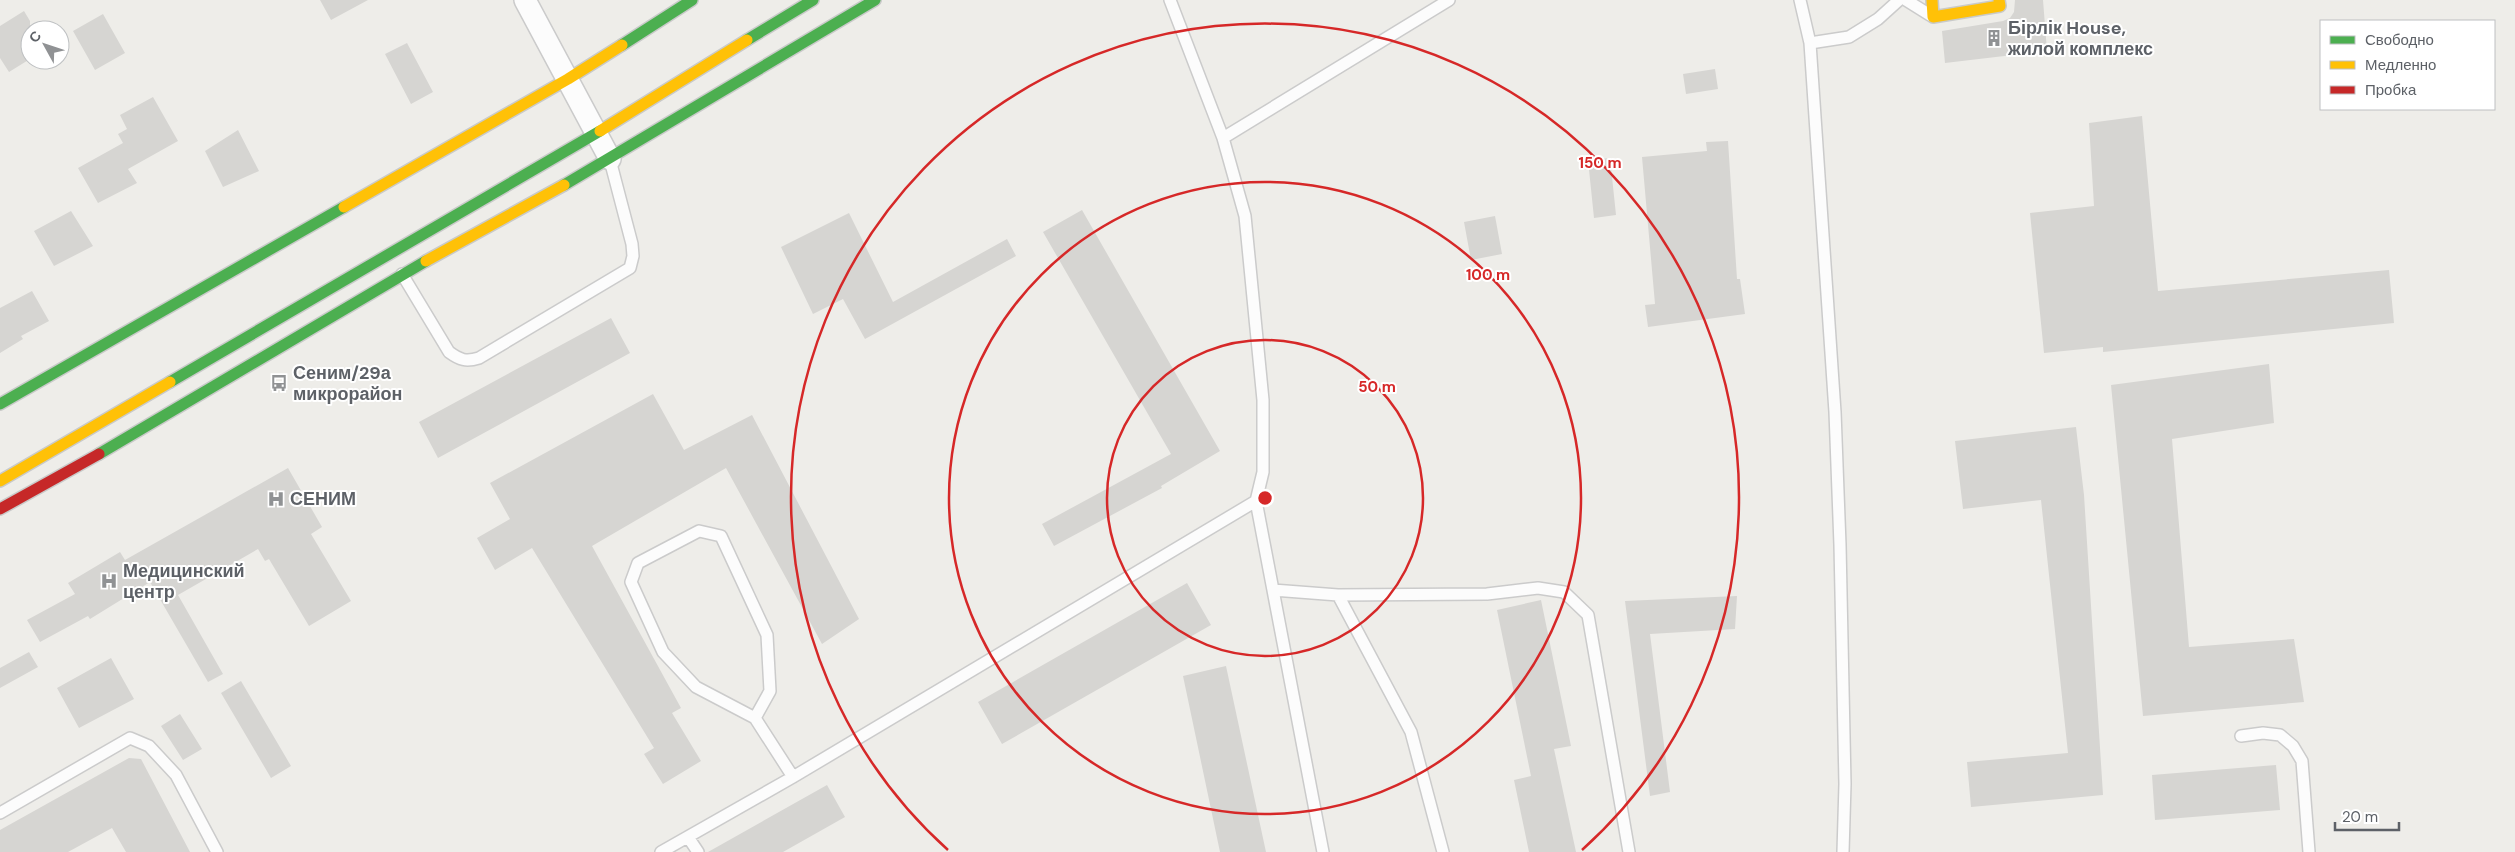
<svg xmlns="http://www.w3.org/2000/svg" width="2515" height="852" viewBox="0 0 2515 852" font-family="'DM Sans',sans-serif">
	<style>
		.building { fill: #d6d5d2 }
		.lines { fill: none; stroke-linecap: round; stroke-linejoin: round }
		.lane-casing { stroke: #cbcbcb; stroke-width: 14 }
		.street-casing { stroke: #cbcbcb; stroke-width: 24 }
		.fast-casing { stroke: #c9cac9; stroke-width: 14 }
		.slow-casing { stroke: #c9cac9; stroke-width: 14 }
		.jam-casing { stroke: #c9cac9; stroke-width: 14 }
		.lane { stroke: #fcfcfc; stroke-width: 11 }
		.street { stroke: #fcfcfc; stroke-width: 21 }
		.fast { stroke: #4caf50; stroke-width: 11 }
		.slow { stroke: #ffc107; stroke-width: 11 }
		.jam { stroke: #c62828; stroke-width: 11 }
		.ring { fill: none; stroke: #d62828; stroke-width: 2.5 }
		.labels { text-anchor: middle; dominant-baseline: central; stroke-width: 4; stroke-linejoin: round; paint-order: stroke }
		.poi-label { font-size: 18px; font-weight: bold; fill: #5d6167; stroke: #fff; text-anchor: start }
		.centre { fill: #d62828; stroke: #fff; stroke-width: 2.5 }
		.ring-label { font-size: 15px; text-anchor: middle; font-weight: bold; fill: #d62828; stroke: #fff; stroke-width: 4; stroke-linejoin: round; paint-order: stroke }
	</style>
	<rect width="100%" height="100%" fill="#eeede9"/>
	<path class="building" d="M 320,0 L 368,0 L 331,20 Z
		M 2015,0 L 2043,0 L 2047,51 L 1945,63 L 1942,31 L 2003,21 L 2010,18 L 2014,12 Z
		M 24,11 L 30,21 L 30,59 L 9,72 L 0,58 L 0,26 Z
		M 103,14 L 125,53 L 95,70 L 73,31 Z
		M 407,43 L 433,92 L 411,104 L 385,54 Z
		M 1715,69 L 1718,89 L 1686,94 L 1683,74 Z
		M 153,97 L 178,141 L 128,169 L 137,183 L 98,203 L 78,168 L 123,143 L 118,134 L 127,129 L 120,115 Z
		M 2142,116 L 2158,291 L 2389,270 L 2394,323 L 2103,352 L 2103,347 L 2044,353 L 2030,213 L 2094,206 L 2089,123 Z
		M 238,130 L 259,171 L 223,187 L 205,151 Z
		M 1728,141 L 1737,279 L 1740,279 L 1745,314 L 1648,327 L 1645,305 L 1655,304 L 1642,157 L 1707,151 L 1706,142 Z
		M 1610,158 L 1616,215 L 1594,218 L 1588,160 Z
		M 1082,210 L 1220,451 L 1161,486 L 1162,488 L 1054,546 L 1042,524 L 1171,454 L 1043,232 Z
		M 71,211 L 93,246 L 54,266 L 34,231 Z
		M 849,213 L 893,302 L 1007,239 L 1016,256 L 865,339 L 843,299 L 813,314 L 781,247 Z
		M 1495,216 L 1502,254 L 1471,260 L 1464,222 Z
		M 32,291 L 49,321 L 21,336 L 23,339 L 0,353 L 0,308 Z
		M 611,318 L 630,353 L 438,458 L 419,422 Z
		M 2269,364 L 2274,423 L 2172,439 L 2189,647 L 2294,639 L 2304,702 L 2143,716 L 2111,385 Z
		M 653,394 L 684,450 L 752,415 L 859,619 L 822,644 L 726,468 L 592,546 L 681,708 L 672,713 L 701,761 L 663,784 L 644,754 L 654,748 L 532,548 L 495,570 L 477,538 L 510,519 L 490,483 Z
		M 2076,427 L 2084,495 L 2103,795 L 1971,807 L 1967,762 L 2068,753 L 2041,500 L 1963,509 L 1955,441 Z
		M 288,468 L 322,527 L 311,534 L 351,601 L 309,626 L 269,559 L 265,561 L 258,549 L 178,595 L 223,674 L 208,682 L 150,582 L 90,619 L 88,616 L 40,642 L 27,620 L 75,594 L 68,583 L 120,552 L 125,560 Z
		M 1187,583 L 1211,625 L 1002,744 L 978,702 Z
		M 1737,596 L 1735,629 L 1650,634 L 1670,792 L 1650,796 L 1625,601 Z
		M 1541,600 L 1571,746 L 1554,749 L 1576,852 L 1529,852 L 1514,780 L 1531,776 L 1497,610 Z
		M 29,652 L 38,667 L 0,688 L 0,668 Z
		M 111,658 L 134,699 L 79,728 L 57,688 Z
		M 1226,666 L 1266,852 L 1220,852 L 1183,676 Z
		M 241,681 L 291,766 L 271,778 L 221,693 Z
		M 180,714 L 202,749 L 183,760 L 161,726 Z
		M 129,758 L 141,759 L 190,852 L 126,852 L 112,828 L 68,852 L 0,852 L 0,830 Z
		M 2276,765 L 2280,810 L 2155,820 L 2152,775 Z
		M 827,785 L 845,817 L 783,852 L 708,852 Z"/>
	<g class="lines">
		<g class="lane-casing">
			<path id="lane" d="M 1800,0 L 1810,43 L 1835,412 L 1840,545 L 1845,784 L 1843,852
				M 1906,0 L 1930,15
				M 1810,43 L 1849,37 L 1878,19 L 1899,0
				M 1223,138 L 1449,0
				M 402,274 L 449,352 C 460,360 466,362 479,358 L 630,268 L 633,256 L 632,244 L 610,160
				M 1256,501 L 1323,852
				M 1273,590 L 1338,595 L 1411,732 L 1443,852
				M 1338,595 L 1487,594 L 1538,588 L 1564,592 L 1588,615 L 1629,852
				M 755,718 L 770,691 L 767,635 L 721,536 L 699,531 L 638,563 L 631,582 L 663,652 L 696,687 L 755,718 L 793,777
				M 2241,736 L 2263,733 L 2280,735 L 2293,746 L 2302,761 L 2309,852
				M 0,813 L 130,738 L 149,746 L 176,775 L 217,852
				M 688,837 L 698,852
				M 661,852 L 793,777 L 1256,501 L 1263,472 L 1263,400 L 1245,216 L 1223,138 L 1170,0"/>
		</g>
		<g class="street-casing">
			<path id="street" d="M 525,0 L 610,159"/>
		</g>
		<g class="fast-casing">
			<path id="fast" d="M 747,40 L 813,0
				M 622,45 L 692,0
				M 564,185 L 875,0
				M 170,382 L 600,131
				M 0,404 L 344,207
				M 99,454 L 426,261"/>
		</g>
		<g class="slow-casing">
			<path id="slow" d="M 1932,0 L 1933,17 L 2000,6 L 1999,0
				M 600,131 L 747,40
				M 344,207 L 568,79 L 622,45
				M 426,261 L 564,185
				M 0,481 L 170,382"/>
		</g>
		<g class="jam-casing">
			<path id="jam" d="M 0,509 L 99,454"/>
		</g>
		<use href="#lane" class="lane"/>
		<use href="#street" class="street"/>
		<use href="#fast" class="fast"/>
		<use href="#slow" class="slow"/>
		<use href="#jam" class="jam"/>
	</g>
	<g class="ring">
		<circle cx="1265" cy="498" r="158"/>
		<circle cx="1265" cy="498" r="316"/>
		<path d="M948 850A474 474 0 1 1 1582 850"/>
	</g>
	<defs>
		<g id="building-bare" transform="scale(1.35)"><path d="M-4-6H4V6H1V3H-1V6H-4ZM-2.5-4.3h1.7v1.8h-1.7ZM.8-4.3h1.7v1.8H.8ZM-2.5-1h1.7V.8h-1.7ZM.8-1h1.7V.8H.8Z" fill="#909294" stroke="#fff" stroke-width="2.5" paint-order="stroke"/></g>
		<g id="bus-bare" transform="scale(1.35)"><path d="M-5-6H5V4H4V6H2V4H-2V6H-4V4H-5ZM-3.5-4V0h7V-4ZM-3.5 1.2v1.5H-2V1.2ZM2 1.2v1.5H3.5V1.2Z" fill="#909294" stroke="#fff" stroke-width="2.5" paint-order="stroke"/></g>
		<g id="hospital-bare" transform="scale(1.35)"><path d="M-5-5h3v3.5h4V-5h3V5h-3V1.5h-4V5h-3Z" fill="#909294" stroke="#fff" stroke-width="2.5" paint-order="stroke"/></g>
	</defs>
	<g fill-rule="evenodd">
		<use href="#building-bare" x="1994" y="38"/>
		<use href="#bus-bare" x="279" y="383"/>
		<use href="#hospital-bare" x="276" y="499"/>
		<use href="#hospital-bare" x="109" y="581"/>
	</g>
	<g class="labels">
		<g class="poi-label">
			<text x="2008" y="28">Бірлік House,<tspan x="2008" dy="21">жилой комплекс</tspan></text>
			<text x="293" y="373">Сеним/29а<tspan x="293" dy="21">микрорайон</tspan></text>
			<text x="290" y="499">СЕНИМ</text>
			<text x="123" y="571">Медицинский<tspan x="123" dy="21">центр</tspan></text>
		</g>
	</g>
	<circle cx="1265" cy="498" r="8" class="centre"/>
	<g class="ring-label">
		<text x="1600" y="168">150 m</text>
		<text x="1488" y="280">100 m</text>
		<text x="1377" y="392">50 m</text>
	</g>
	<rect x="2320" y="20" width="175" height="90" fill="#ffffff" stroke="#bec0c2"/>
	<rect x="2330" y="36" width="25" height="8" fill="#4caf50" stroke="#bec0c2"/>
	<text x="2365" y="45" font-size="15" fill="#5d6167">Свободно</text>
	<rect x="2330" y="61" width="25" height="8" fill="#ffc107" stroke="#bec0c2"/>
	<text x="2365" y="70" font-size="15" fill="#5d6167">Медленно</text>
	<rect x="2330" y="86" width="25" height="8" fill="#c62828" stroke="#bec0c2"/>
	<text x="2365" y="95" font-size="15" fill="#5d6167">Пробка</text>
	<g transform="translate(45 45) rotate(310)"><circle r="24" fill="#ffffff" stroke="#bec0c2"/>
	<path d="M0-4L9 19L0 12L-9 19Z" fill="#909294"/>
	<text y="-8" font-size="14" font-weight="bold" text-anchor="middle" fill="#5d6167">С</text>
	</g>
	<path d="M2335 822v8h64v-8" fill="none" stroke="#5d6167" stroke-width="2.5"/>
	<text x="2342" y="822" font-size="15" fill="#5d6167" stroke="#ffffff" stroke-width="4" paint-order="stroke">20 m</text>
</svg>
